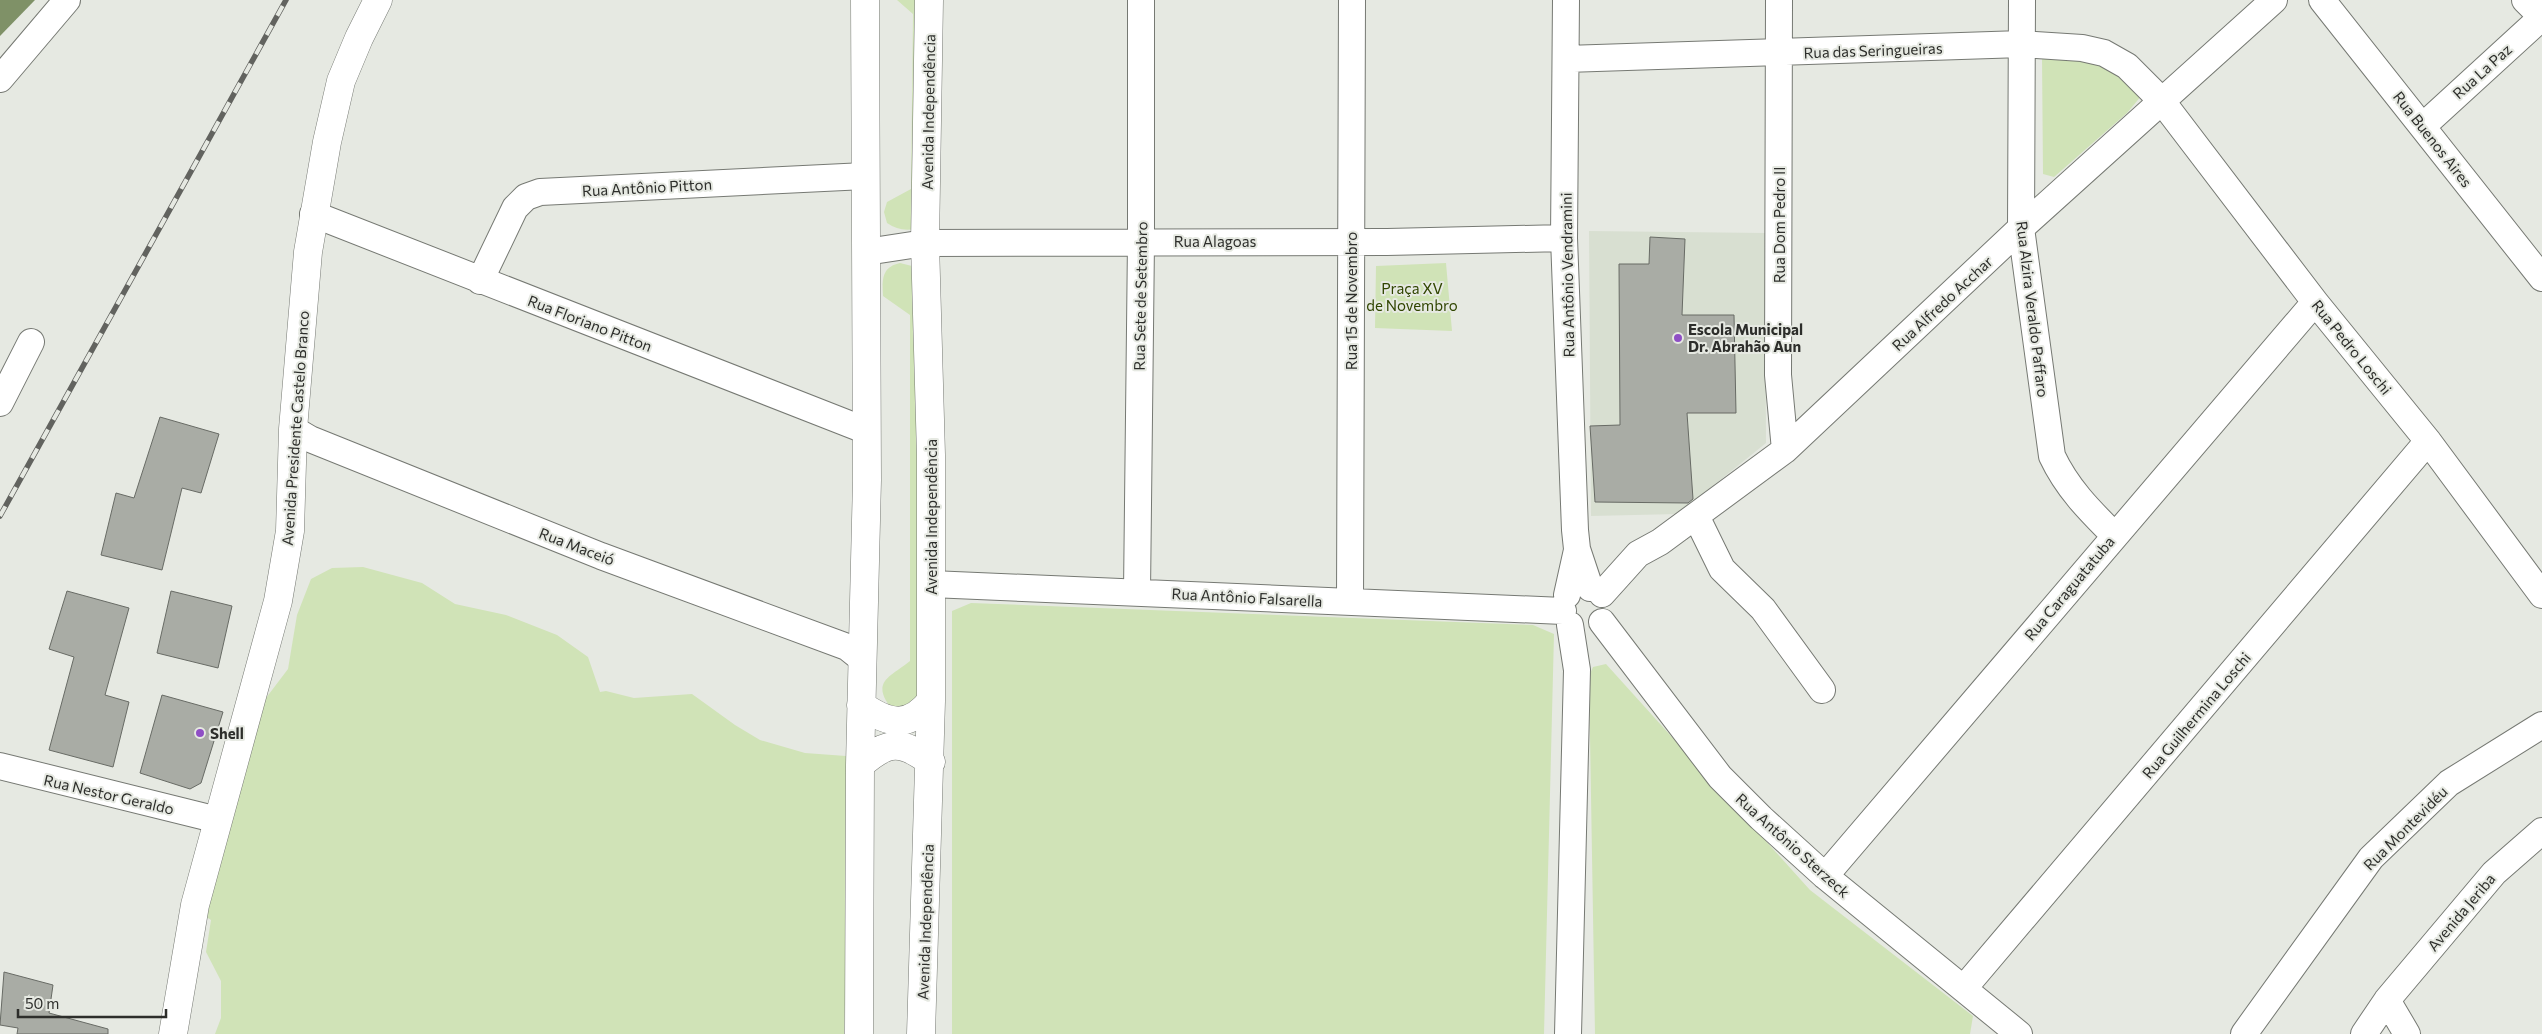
<svg xmlns="http://www.w3.org/2000/svg" width="2542" height="1034" viewBox="0 0 2542 1034" font-family="Commissioner,sans-serif">
	<style>
		.built { fill: #d8dfd1 }
		.green { fill: #d0e3b7 }
		.water { fill: #7f9167 }
		.building { fill: #a9aca5; stroke: #686b65 }
		.lines { fill: none; stroke-linecap: round; stroke-linejoin: round }
		.minor-casing { stroke: #767973; stroke-width: 28 }
		.major-casing { stroke: #767973; stroke-width: 29 }
		.minor { stroke: #fff; stroke-width: 26 }
		.major { stroke: #fff; stroke-width: 28 }
		.rail-casing { stroke: #62635f; stroke-width: 5.5 }
		.rail { stroke: #e6e9e2; stroke-width: 4; stroke-dasharray: 11; stroke-linecap: butt }
		.poi-dot { fill: #8f4fc5; stroke: #e6e9e2; stroke-width: 2 }
		.labels { text-anchor: middle; dominant-baseline: central; stroke-width: 4; stroke-linejoin: round; paint-order: stroke }
		.street-label { font-size: 15px; fill: #2d2e2b; stroke: #e6e9e2 }
		.park-label { font-size: 15px; fill: #304500; stroke: #e6e9e2 }
		.poi-label { font-size: 15px; font-weight: bold; fill: #2d2e2b; stroke: #e6e9e2; text-anchor: start }
	</style>
	<rect width="100%" height="100%" fill="#e6e9e2"/>
	<path class="built" d="M 1589,231 L 1765,233 L 1766,443 L 1678,514 L 1591,516 Z"/>
	<path class="green" d="M 897,0 L 923,0 L 915,229 C 904,231 896,229 887,223 L 884,212 L 887,202 L 911,189 L 913,14 Z
		M 2042,57 L 2105,61 L 2142,95 L 2127,113 L 2054,177 L 2043,174 Z
		M 900,263 L 912,266 L 918,273 L 920,702 L 892,709 C 870,682 890,677 910,661 L 910,315 L 883,296 C 882,279 882,267 900,263 Z
		M 1446,263 L 1452,331 L 1375,328 L 1376,266 Z
		M 363,567 L 422,583 L 455,604 L 506,615 L 557,635 L 588,657 L 600,692 L 606,691 L 634,698 L 692,694 L 735,725 L 760,740 L 805,753 L 846,756 L 854,768 L 850,848 L 844,1034 L 215,1034 L 221,1018 L 221,981 L 206,952 L 211,920 L 202,914 L 266,698 L 288,669 L 297,615 L 311,579 L 332,568 Z
		M 971,603 L 1533,625 L 1554,634 L 1544,1034 L 952,1034 L 952,611 Z
		M 1606,664 L 1810,890 L 1973,1016 L 1970,1034 L 1595,1034 L 1589,676 L 1593,667 Z"/>
	<path class="water" d="M 0,0 L 35,0 L 0,36 Z"/>
	<path class="building" d="M 1650,237 L 1685,239 L 1682,315 L 1734,315 L 1736,413 L 1687,413 L 1693,499 L 1688,503 L 1595,502 L 1590,426 L 1620,425 L 1619,264 L 1649,264 Z
		M 160,417 L 219,434 L 201,493 L 182,488 L 162,570 L 101,555 L 116,493 L 134,498 Z
		M 67,591 L 129,608 L 105,695 L 129,702 L 113,767 L 49,750 L 74,657 L 49,649 Z
		M 171,591 L 232,606 L 218,668 L 157,653 Z
		M 162,695 L 223,712 L 201,783 L 190,789 L 140,773 Z
		M 4,972 L 53,985 L 49,1013 L 108,1029 L 108,1034 L 17,1034 L 18,1028 L 0,1025 Z"/>
	<g class="lines">
		<g class="minor-casing">
			<path id="minor" d="M 1566,0 L 1564,238 L 1575,530 L 1577,549 L 1590,588
				M 1779,0 L 1778,375 L 1785,450
				M 2022,0 L 2021,228 L 2052,456 C 2067,488 2089,510 2114,535
				M 2322,0 L 2542,278
				M 2525,0 L 2542,17
				M 1566,59 L 2022,44 L 2082,48 L 2104,53 L 2127,66 L 2161,100 L 2315,302 L 2428,441 L 2542,595
				M 0,79 L 67,0
				M 2423,126 L 2542,17
				M 313,214 L 867,431
				M 866,252 L 925,243 L 1387,242 L 1564,238
				M 480,281 L 515,208 L 526,197 L 540,192 L 865,176
				M 0,403 L 31,342
				M 293,429 L 310,439 L 601,556 L 847,647 L 862,659
				M 1696,516 L 1722,569 L 1763,609 L 1822,690
				M 931,584 L 1563,611
				M 1137,592 L 1141,241 L 1141,0
				M 1602,594 L 1638,554 L 1660,542 L 1785,450 L 2021,228 L 2274,0
				M 1567,595 L 1577,550
				M 1350,602 L 1352,0
				M 1602,622 L 1720,777 L 1761,818 L 1825,876 L 2019,1034
				M 0,766 L 218,820
				M 1825,876 L 2315,302
				M 1964,988 L 2428,441
				M 2387,1000 L 2407,1034
				M 1568,1034 L 1577,670 L 1570,625
				M 2244,1034 L 2371,858 L 2449,783 L 2542,725
				M 2364,1034 L 2387,1000 L 2494,873 L 2542,831"/>
		</g>
		<g class="major-casing">
			<path id="major" d="M 861,705 C 888,724 909,729 931,701
				M 860,765 C 888,740 901,740 931,762
				M 173,1034 L 195,905 L 278,601 L 290,531 L 293,429 L 308,252 L 327,142 L 341,81 L 359,38 L 378,0
				M 859,1034 L 860,765 L 867,480 L 865,0
				M 921,1034 L 931,701 L 931,455 L 925,243 L 929,0"/>
		</g>
		<use href="#minor" class="minor"/>
		<use href="#major" class="major"/>
		<g class="rail-casing">
			<path id="rail" d="M 0,516 L 286,0"/>
		</g>
		<use href="#rail" class="rail"/>
	</g>
	<g class="poi-dot">
		<circle cx="1678" cy="338" r="5"/>
		<circle cx="200" cy="733" r="5"/>
	</g>
	<g class="labels">
		<g class="street-label">
			<text transform="translate(1873 50) rotate(-2)">Rua das Seringueiras</text>
			<text transform="translate(2482 71) rotate(-42)">Rua La Paz</text>
			<text transform="translate(928 112) rotate(-89)">Avenida Independência</text>
			<text transform="translate(2433 139) rotate(52)">Rua Buenos Aires</text>
			<text transform="translate(647 187) rotate(-3)">Rua Antônio Pitton</text>
			<text transform="translate(1779 225) rotate(-90)">Rua Dom Pedro II</text>
			<text x="1215" y="241">Rua Alagoas</text>
			<text transform="translate(1567 275) rotate(-91)">Rua Antônio Vendramini</text>
			<text transform="translate(1140 296) rotate(-89)">Rua Sete de Setembro</text>
			<text transform="translate(1351 301) rotate(-90)">Rua 15 de Novembro</text>
			<text transform="translate(1942 303) rotate(-43)">Rua Alfredo Acchar</text>
			<text transform="translate(2033 309) rotate(83)">Rua Alzira Veraldo Paffaro</text>
			<text transform="translate(590 323) rotate(21)">Rua Floriano Pitton</text>
			<text transform="translate(2352 347) rotate(51)">Rua Pedro Loschi</text>
			<text transform="translate(295 428) rotate(-86)">Avenida Presidente Castelo Branco</text>
			<text transform="translate(931 517) rotate(-90)">Avenida Independência</text>
			<text transform="translate(577 546) rotate(21)">Rua Maceió</text>
			<text transform="translate(2069 588) rotate(-50)">Rua Caraguatatuba</text>
			<text transform="translate(1247 597) rotate(3)">Rua Antônio Falsarella</text>
			<text transform="translate(2196 715) rotate(-50)">Rua Guilhermina Loschi</text>
			<text transform="translate(109 794) rotate(13)">Rua Nestor Geraldo</text>
			<text transform="translate(2405 828) rotate(-45)">Rua Montevidéu</text>
			<text transform="translate(1793 845) rotate(42)">Rua Antônio Sterzeck</text>
			<text transform="translate(2461 912) rotate(-50)">Avenida Jeriba</text>
			<text transform="translate(925 922) rotate(-88)">Avenida Independência</text>
		</g>
		<g class="park-label">
			<text x="1412" y="288">Praça XV<tspan x="1412" dy="17">de Novembro</tspan></text>
		</g>
		<g class="poi-label">
			<text x="1688" y="329">Escola Municipal<tspan x="1688" dy="17">Dr. Abrahão Aun</tspan></text>
			<text x="210" y="733">Shell</text>
		</g>
	</g>
	<path d="M18 1009v8h148v-8" fill="none" stroke="#2d2e2b" stroke-width="2.5"/>
	<text x="25" y="1009" font-size="15" fill="#2d2e2b" stroke="#e6e9e2" stroke-width="4" paint-order="stroke">50 m</text>
</svg>
